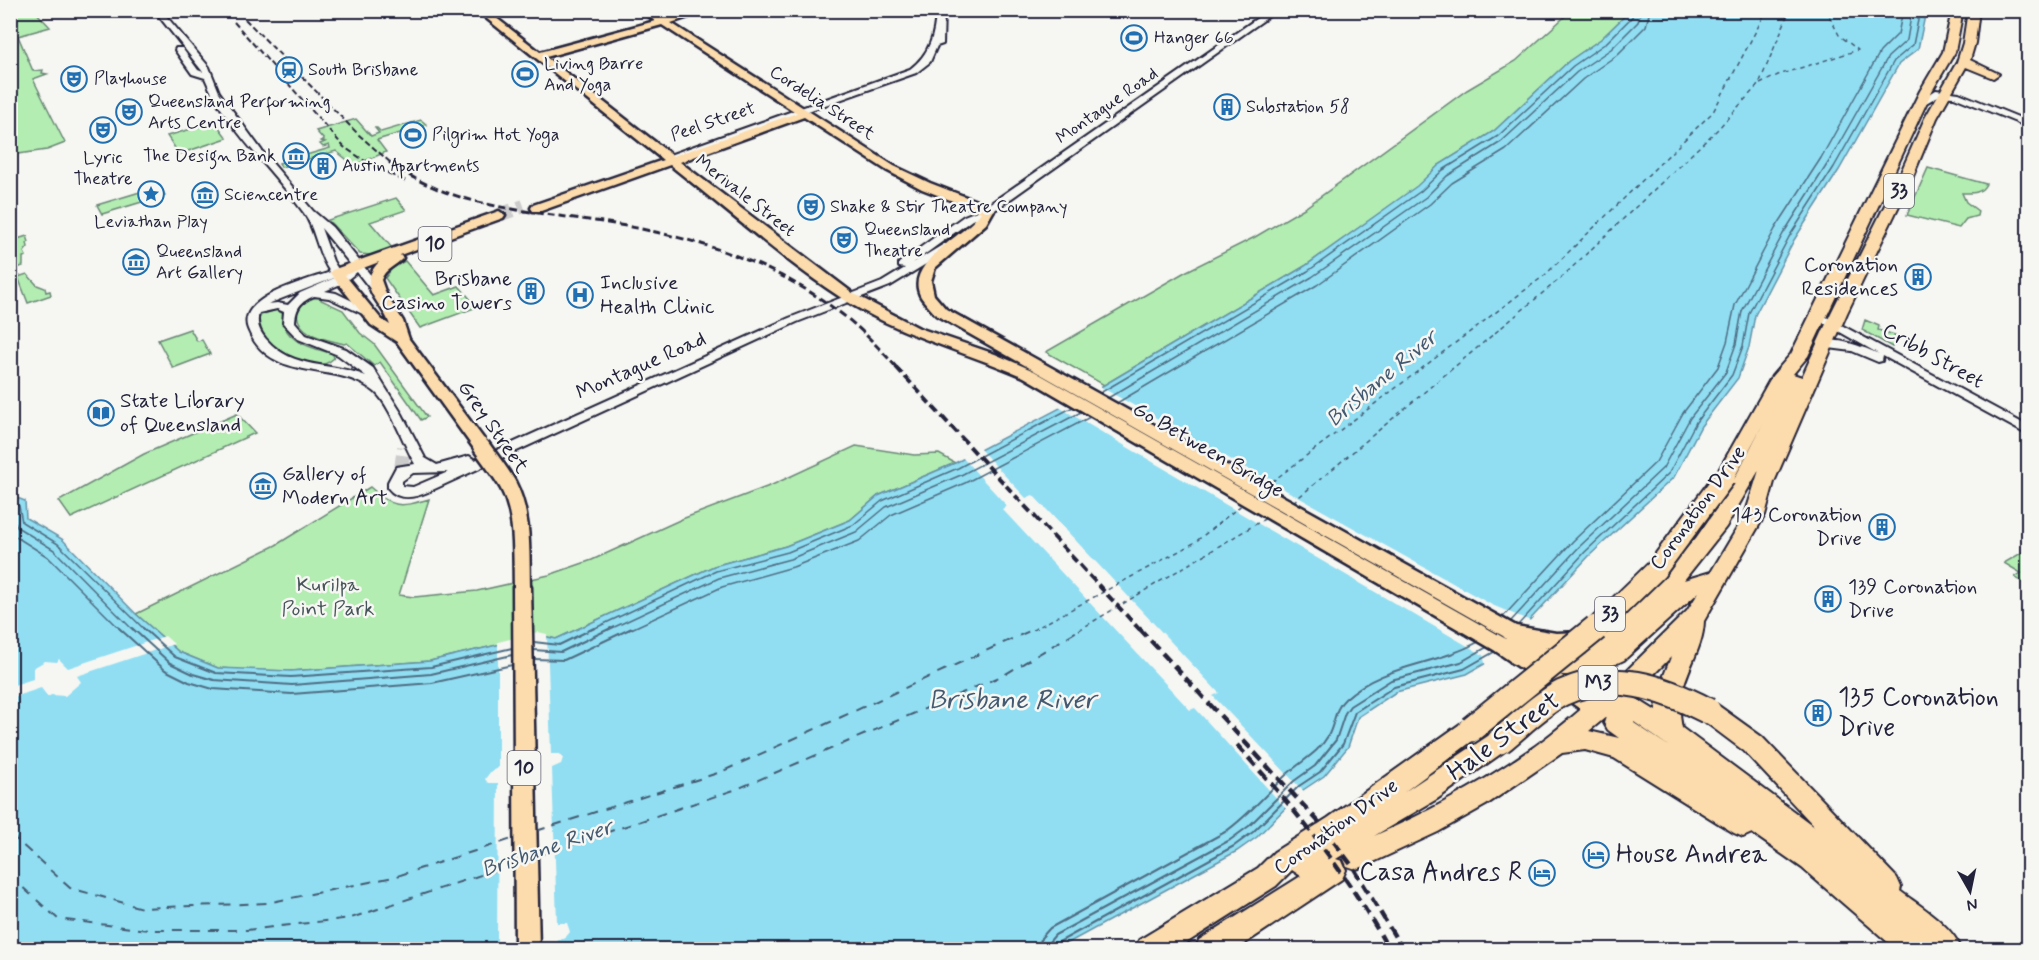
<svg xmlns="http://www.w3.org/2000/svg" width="2039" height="960" viewBox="0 0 2039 960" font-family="Mynerve,sans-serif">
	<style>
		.green { fill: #b3edb2; stroke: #6a8876; stroke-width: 1.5 }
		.water { fill: #91def2; stroke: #6593a9; stroke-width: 1.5 }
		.pier { fill: #f6f6f2 }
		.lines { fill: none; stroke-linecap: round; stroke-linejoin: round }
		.shore-far1 { stroke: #4e6d84; stroke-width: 1.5 }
		.shore { stroke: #4e6d84; stroke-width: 2 }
		.ferry-far1 { stroke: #435a72; stroke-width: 1.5; stroke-dasharray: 4.5 4; stroke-linecap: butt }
		.ferry { stroke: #435a72; stroke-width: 2; stroke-dasharray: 10 8; stroke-linecap: butt }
		.minor-tunnel { stroke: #cccccd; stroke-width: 14; stroke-dasharray: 14 7; stroke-linecap: butt }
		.major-tunnel { stroke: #cccccd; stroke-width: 14; stroke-dasharray: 14 7; stroke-linecap: butt }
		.minor-casing { stroke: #22223b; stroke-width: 4 }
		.major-casing { stroke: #22223b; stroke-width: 5 }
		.highway-casing { stroke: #22223b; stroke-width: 4 }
		.minor { fill: #f6f6f2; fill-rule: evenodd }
		.major { fill: #fcdcac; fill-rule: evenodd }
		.highway { fill: #fcdcac; fill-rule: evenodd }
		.rail-far3 { stroke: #22223b; stroke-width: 2; stroke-dasharray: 6 3; stroke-linecap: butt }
		.rail-far2 { stroke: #22223b; stroke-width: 3; stroke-dasharray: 8 4; stroke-linecap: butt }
		.rail-far1 { stroke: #22223b; stroke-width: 4; stroke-dasharray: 9 4.5; stroke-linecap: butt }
		.rail { stroke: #22223b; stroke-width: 4.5; stroke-dasharray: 11 6; stroke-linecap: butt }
		.major-bridge-casing { stroke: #22223b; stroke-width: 21; stroke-linecap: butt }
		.highway-bridge-far1-casing { stroke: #22223b; stroke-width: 24; stroke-linecap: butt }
		.highway-bridge-casing { stroke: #22223b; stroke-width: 29; stroke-linecap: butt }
		.major-bridge { stroke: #fcdcac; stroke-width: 16 }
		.highway-bridge-far1 { stroke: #fcdcac; stroke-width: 20 }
		.highway-bridge { stroke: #fcdcac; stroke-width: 25 }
		.labels { text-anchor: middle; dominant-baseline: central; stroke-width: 5; stroke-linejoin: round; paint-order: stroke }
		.far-poi-label { font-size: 18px; fill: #22223b; stroke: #f6f6f2; text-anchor: start }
		.far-street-label { font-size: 18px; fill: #22223b; stroke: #f6f6f2 }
		.shield { fill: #f6f6f2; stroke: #626272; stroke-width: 1.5 }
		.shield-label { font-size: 20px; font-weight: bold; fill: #22223b }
		.poi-label { font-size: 21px; fill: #22223b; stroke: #f6f6f2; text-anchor: start }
		.street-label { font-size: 21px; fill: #22223b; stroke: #f6f6f2 }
		.park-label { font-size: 21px; fill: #465559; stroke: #f6f6f2 }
		.water-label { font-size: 22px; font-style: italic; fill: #435a72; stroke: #f6f6f2 }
		.near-poi-label { font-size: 26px; fill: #22223b; stroke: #f6f6f2; text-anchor: start }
		.near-street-label { font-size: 26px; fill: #22223b; stroke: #f6f6f2 }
		.near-water-label { font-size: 27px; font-style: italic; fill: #435a72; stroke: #f6f6f2 }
	</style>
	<rect width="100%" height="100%" fill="#f6f6f2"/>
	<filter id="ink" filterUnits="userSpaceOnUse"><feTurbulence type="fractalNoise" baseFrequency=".0167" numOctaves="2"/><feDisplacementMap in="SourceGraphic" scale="12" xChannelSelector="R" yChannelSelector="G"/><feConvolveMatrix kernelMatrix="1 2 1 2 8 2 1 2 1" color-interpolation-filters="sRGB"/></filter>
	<g filter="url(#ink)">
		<path class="green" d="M 10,11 L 35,11 L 50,27 L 18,36 L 33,71 L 43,70 L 42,73 L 47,74 L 33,79 L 65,143 L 47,150 L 11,155 Z
			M 1571,11 L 1630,11 L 1601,39 L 1569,61 L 1494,131 L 1439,165 L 1418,186 L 1305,266 L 1104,385 L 1046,352 L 1185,272 L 1255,237 L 1306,207 L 1467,90 L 1516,61 Z
			M 356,119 L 371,136 L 379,133 L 375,128 L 377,128 L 381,132 L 421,120 L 427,125 L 377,140 L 386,152 L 360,163 L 362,165 L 356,167 L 336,151 L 281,167 L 279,163 L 330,148 L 329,145 L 323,147 L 320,144 L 325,142 L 321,141 L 324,140 L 316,131 Z
			M 215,122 L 227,138 L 179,154 L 167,136 Z
			M 1928,168 L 1986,184 C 1981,194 1972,193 1962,193 L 1966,202 L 1978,211 L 1977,216 L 1966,219 L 1959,228 L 1907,215 Z
			M 160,186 L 165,195 L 102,214 L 97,205 Z
			M 396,198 L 406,210 L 370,222 L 393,249 L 371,255 L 360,254 L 328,220 Z
			M 27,236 L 29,242 L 27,243 L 28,247 L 24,252 L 26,256 L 23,257 L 23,266 L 14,269 L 11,258 L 11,241 Z
			M 405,261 L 434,295 L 459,286 L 477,307 L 420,328 L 385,278 L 393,267 Z
			M 27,274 L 37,285 L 45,288 L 46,292 L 50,291 L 51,295 L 28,303 L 18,277 Z
			M 323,296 L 321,300 L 343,310 L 360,333 L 374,344 L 427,417 L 421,420 L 380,362 L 374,366 L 347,343 L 344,344 C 328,339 299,337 297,314 C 301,302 310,298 323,296 Z
			M 276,310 L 284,314 C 279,341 313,348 333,354 L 334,358 C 312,380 264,348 257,323 L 261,315 Z
			M 1865,320 L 1879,326 L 1878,330 L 1895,335 L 1892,347 L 1862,330 Z
			M 190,329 L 197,341 L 202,340 L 210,354 L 173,368 L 158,340 Z
			M 237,414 L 255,433 L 71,518 L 59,501 L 144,454 Z
			M 856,446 L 914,455 L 939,454 L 955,463 L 878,496 L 850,520 L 786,546 L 714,566 L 556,639 L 539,635 L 430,661 L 291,671 L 245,670 L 218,668 L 179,652 L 136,614 L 276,545 L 370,487 C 394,508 398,508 429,499 L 399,595 L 414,597 L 477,591 L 549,575 L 592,560 L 682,519 L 772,485 Z
			M 2028,549 L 2028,586 L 2015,577 L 2021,573 L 2004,563 Z"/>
		<path class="water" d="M 1630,11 L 1926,11 L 1918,49 L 1899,64 L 1839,170 L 1794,240 L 1755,315 L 1749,347 L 1738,378 L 1701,426 L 1674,477 L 1589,556 L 1513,638 L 1502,654 L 1467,674 L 1396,692 L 1358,717 L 1348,747 L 1324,776 L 1303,790 L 1257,837 L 1237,851 L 1057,949 L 11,949 L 10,495 L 25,501 L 26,518 L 62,539 L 136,614 L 179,652 L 218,668 L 291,671 L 430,661 L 539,635 L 556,639 L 714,566 L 786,546 L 850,520 L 878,496 L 955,463 L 1104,385 L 1305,266 L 1417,186 L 1439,165 L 1494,131 L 1569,61 L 1601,39 Z"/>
		<path class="pier" d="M 1097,385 L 1492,605 L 1533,622 L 1504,656 L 1486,667 L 1483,655 L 1057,406 Z
			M 978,447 L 1026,498 L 1033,495 L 1219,693 L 1213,696 L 1305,793 L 1288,811 L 1195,708 L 1190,710 L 1002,509 L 1007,506 L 961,456 Z
			M 538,632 L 547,634 L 551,754 L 560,754 L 563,758 L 561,764 L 552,768 L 557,923 L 567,923 L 570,932 L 565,938 L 557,941 L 558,949 L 484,949 L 497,941 L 498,783 L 488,783 L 485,779 L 491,771 L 498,768 L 498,642 Z
			M 165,636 L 174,644 L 77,676 L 81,682 L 65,696 L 51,695 L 48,697 L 41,688 L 11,698 L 11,686 L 33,679 L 33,668 L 45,661 L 57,662 L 59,659 L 68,668 Z"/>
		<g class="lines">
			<path class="shore-far1" d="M 1100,393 L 1308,271 L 1421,191 L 1443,170 L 1498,136 L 1573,66 L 1606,43 L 1632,17 L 1634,10
				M 1108,398 L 1312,277 L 1426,197 L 1447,176 L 1501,142 L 1577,72 L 1611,49 L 1638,22 L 1641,10
				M 1117,403 L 1317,285 L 1430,204 L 1452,183 L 1506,150 L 1583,79 L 1617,55 L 1646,26 L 1650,10
				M 10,503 L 19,506 L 22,522 L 58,544 L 145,630
				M 10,511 L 17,527 L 54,550 L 133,630
				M 10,533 L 48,557 L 121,630
				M 1503,617 L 1573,541 L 1656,462 L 1683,413 L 1718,367 L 1727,342 L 1735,305 L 1775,229 L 1821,158 L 1880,52 L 1898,34 L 1903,10
				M 1511,621 L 1579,547 L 1663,468 L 1690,418 L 1726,372 L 1736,344 L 1742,311 L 1783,234 L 1828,163 L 1888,57 L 1907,40 L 1912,10
				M 1518,625 L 1585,552 L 1669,473 L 1696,422 L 1732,375 L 1743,346 L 1749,313 L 1789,237 L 1834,167 L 1894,61 L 1913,45 L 1920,10
				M 591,630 L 716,571 L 788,552 L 853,525 L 882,501 L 958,468 L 1073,407
				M 608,630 L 719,578 L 790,559 L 856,532 L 886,507 L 961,475 L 1081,412
				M 629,630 L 722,587 L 793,567 L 859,541 L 891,515 L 965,483 L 1090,417"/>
			<path class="shore" d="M 119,628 L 165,670 L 189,682 L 213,689 L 292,694 L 432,683 L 512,665
				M 132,628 L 170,663 L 193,674 L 214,680 L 292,685 L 431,674 L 512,655
				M 143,628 L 175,657 L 216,673 L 291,677 L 431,667 L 512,648
				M 534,642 L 559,645 L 594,628
				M 534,650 L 561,652 L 611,628
				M 534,659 L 564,660 L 632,628
				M 1039,950 L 1041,938 L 1050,928 L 1225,832 C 1248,816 1265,795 1285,776 C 1299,762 1318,754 1328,736 C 1335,724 1334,709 1345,699 C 1383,664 1435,666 1478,642
				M 1048,950 L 1049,942 L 1055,935 L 1230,840 L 1249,826 L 1294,781 L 1315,766 L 1336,740 L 1345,713 L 1350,706 L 1391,680 L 1461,662 L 1487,647
				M 1055,950 L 1059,942 L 1234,846 L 1253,832 L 1299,786 L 1320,772 L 1343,744 L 1355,712 L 1394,687 L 1464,669 L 1494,652"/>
			<path class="ferry-far1" d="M 1760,84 L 1778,75 L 1858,50 L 1839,35 L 1826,10
				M 1265,487 L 1545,275 L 1713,112 L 1767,10
				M 1293,502 L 1563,276 L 1717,130 L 1759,84 L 1790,10
				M 1033,630 L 1194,543 L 1244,503
				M 1079,630 L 1266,518"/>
			<path class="ferry" d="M 536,831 L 721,772 L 1036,628
				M 10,834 L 70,888 L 142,908 L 267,903 L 394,877 L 515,838
				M 536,856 L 737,789 L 1004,675 L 1082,628
				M 10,876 L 58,919 L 148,930 L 247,930 L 351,918 L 514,864"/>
			<path class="minor-tunnel" d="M 401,469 L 404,447"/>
			<path class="major-tunnel" d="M 499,215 L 524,206"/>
			<g class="minor-casing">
				<path id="minor" d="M 154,10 L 161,10 L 209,67 L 219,92 L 262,151 L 313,211 L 332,227 L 381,288 L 375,291 L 371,290 L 357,272 L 343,283 L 325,291 L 336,293 L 373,311 L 373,315 L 365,315 L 329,298 L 314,296 C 300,302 296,308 295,322 L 306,335 L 346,349 L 373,368 L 402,414 L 425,458 L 437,465 L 469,456 L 475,460 L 789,318 L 882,282 L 905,268 L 899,267 L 899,263 L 964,216 L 984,208 L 1269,10 L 1278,10 L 992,212 L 972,220 L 913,263 L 944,244 L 952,244 L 952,248 L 890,286 L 797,322 L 428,492 C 414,498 398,501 388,488 L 388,482 L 396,467 L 415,464 C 404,445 390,405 375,392 C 338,360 270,385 248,329 C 235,297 309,280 330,272 C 317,254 316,230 304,213 C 274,171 224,126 205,78 L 192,74 L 175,50 L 176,48 L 182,48 L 198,70 L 203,72 ZM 321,228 L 351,265 L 341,274 L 333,261 ZM 339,276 L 300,293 L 288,305 L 277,303 L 268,304 ZM 277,309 L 284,312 L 283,323 L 298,339 L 338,355 L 366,376 C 330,361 294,371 266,339 C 259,331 256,323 259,313 ZM 448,472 L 413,487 L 402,486 L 402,481 L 413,473 Z
					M 936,10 L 944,10 L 943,44 L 937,46 L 930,62 L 916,73 L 669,160 L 661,158 L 910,69 C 930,54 935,35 936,10 Z
					M 1936,90 L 1959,93 L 2028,121 L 2028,127 L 1954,97 L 1938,96 L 1926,103 L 1919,101 Z
					M 1819,313 L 2028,426 L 2028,435 L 1883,356 L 1882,361 L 1878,362 L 1852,351 L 1821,347 L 1819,344 C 1831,334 1866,348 1879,354 L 1815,318 L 1813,316 Z"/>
			</g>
			<g class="major-casing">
				<path id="major" d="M 476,10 L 486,10 L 540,52 L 655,21 L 641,10 L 652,10 L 665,18 L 694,10 L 710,10 L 671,23 L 894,166 L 930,183 L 992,207 L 994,210 L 986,224 L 935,268 L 931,281 L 934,295 L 946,309 L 1516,626 L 1556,633 L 1583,632 L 1590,635 L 1592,640 L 1590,645 C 1576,650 1559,649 1545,646 L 1566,658 L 1569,664 L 1566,670 L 1559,672 L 1553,670 L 1606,705 L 1609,711 L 1606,717 L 1599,719 L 1592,717 L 1494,650 L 1024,377 C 964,351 899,335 843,299 C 783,260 727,210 670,165 L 541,211 L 533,211 L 531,208 L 533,205 L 663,160 ZM 662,25 L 797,113 L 673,156 L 546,57 ZM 804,117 L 886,170 L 922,189 L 981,212 C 966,236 902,263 921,297 C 925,303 931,309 936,315 L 1503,636 L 1506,639 L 1034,371 L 995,354 L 919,328 L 854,294 L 680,162 Z
					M 499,211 L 505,215 L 503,218 L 400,255 L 403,258 C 395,267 385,268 381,280 L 386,294 L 403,321 L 409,339 L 489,446 L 487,450 L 475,450 L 397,342 L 371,325 L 330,273 L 332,270 ZM 379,262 C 354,288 382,300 390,325 L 381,319 L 345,275 Z
					M 522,580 L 528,582 L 531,587 L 539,950 L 515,950 L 513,587 L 516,582 Z"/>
			</g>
			<g class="highway-casing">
				<path id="highway" d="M 1952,10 L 1963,10 L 1955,52 L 1932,91 L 1808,356 L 1793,374 L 1802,377 L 1831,313 L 1897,181 L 1925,118 L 1957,62 L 1963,43 L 1968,10 L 1979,10 L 1975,43 L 1970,60 L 1999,74 L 1993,78 L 1966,67 L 1937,118 L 1911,181 L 1847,313 L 1774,482 L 1765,515 L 1704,621 C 1703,658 1672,682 1682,728 L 1816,828 L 1744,751 L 1700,718 L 1696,711 L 1700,704 L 1708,701 L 1716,704 L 1762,737 L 1897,878 L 1901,887 L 1900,891 C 1921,907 1951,924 1962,950 L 1897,950 L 1802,868 L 1752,833 L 1743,837 L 1734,833 L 1614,758 L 1585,750 L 1562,753 L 1486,805 L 1438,832 L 1365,866 L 1356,869 L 1347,866 L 1343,857 L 1344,854 L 1336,859 L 1342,861 L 1346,870 L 1342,879 L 1235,950 L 1195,950 L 1199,940 L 1301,876 L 1292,870 L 1276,886 L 1175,950 L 1135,950 L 1139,940 L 1258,868 L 1274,852 L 1328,818 L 1463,722 L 1471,719 L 1479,722 L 1483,729 L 1479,736 L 1404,792 L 1491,734 L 1500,731 L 1509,734 L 1512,741 L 1509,748 L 1437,799 L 1374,836 C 1429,812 1482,783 1531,749 C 1554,733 1575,714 1596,697 L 1587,674 C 1561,678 1536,672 1511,663 L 1508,657 L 1511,651 L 1519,648 L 1557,656 L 1586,655 L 1592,640 L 1602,627 L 1653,585 L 1696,538 L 1726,495 L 1763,424 L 1732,482 L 1725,484 L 1718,482 L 1715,477 L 1772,376 L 1791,354 L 1920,91 L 1943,52 ZM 1759,470 L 1745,515 L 1711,572 L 1684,580 L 1726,527 ZM 1699,592 L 1687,611 L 1613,684 L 1609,667 L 1624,660 ZM 1671,657 L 1658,691 L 1656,711 L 1632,696 ZM 1606,717 L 1604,723 L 1608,730 L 1619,738 L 1589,731 ZM 1634,722 L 1670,747 L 1634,723 Z"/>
			</g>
			<use href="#minor" class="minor"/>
			<use href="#major" class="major"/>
			<use href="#highway" class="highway"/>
			<path class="rail-far3" d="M 245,19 L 359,135 L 391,163
				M 234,22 L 344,147 L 368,163"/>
			<path class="rail-far2" d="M 366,162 L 405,181
				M 389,162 C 450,207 523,210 595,221 C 683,234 768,258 839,312 C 861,328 880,349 898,369"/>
			<path class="rail-far1" d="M 896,367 L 1140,630"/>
			<path class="rail" d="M 1139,628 L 1318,821 L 1353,867 L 1403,950
				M 1237,745 C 1295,809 1348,874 1389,950"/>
			<g class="major-bridge-casing">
				<path id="major-bridge" d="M 481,446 C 490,459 500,471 508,485 C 524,516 521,553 522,587"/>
			</g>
			<g class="highway-bridge-far1-casing">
				<path id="highway-bridge-far1" d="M 1594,630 L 1656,570 L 1725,477"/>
			</g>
			<g class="highway-bridge-casing">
				<path id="highway-bridge" d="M 1471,729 L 1596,628
					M 1500,741 C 1520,725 1539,705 1562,693 C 1611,669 1664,688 1708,711"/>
			</g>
			<use href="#major-bridge" class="major-bridge"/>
			<use href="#highway-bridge-far1" class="highway-bridge-far1"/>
			<use href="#highway-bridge" class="highway-bridge"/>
		</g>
	</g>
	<defs>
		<g id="stadium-ring" transform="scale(1.35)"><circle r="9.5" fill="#f6f6f2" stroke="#1f6fb2" stroke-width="1.5"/><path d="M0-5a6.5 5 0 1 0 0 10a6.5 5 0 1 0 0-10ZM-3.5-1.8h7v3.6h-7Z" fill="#1f6fb2"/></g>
		<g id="station-ring" transform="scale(1.35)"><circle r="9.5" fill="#f6f6f2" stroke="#1f6fb2" stroke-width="1.5"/><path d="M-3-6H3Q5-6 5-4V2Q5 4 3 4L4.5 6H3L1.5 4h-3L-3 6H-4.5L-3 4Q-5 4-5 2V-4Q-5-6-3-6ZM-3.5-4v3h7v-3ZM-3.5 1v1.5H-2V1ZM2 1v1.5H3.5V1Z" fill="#1f6fb2"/></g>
		<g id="theatre-ring" transform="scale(1.35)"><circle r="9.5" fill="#f6f6f2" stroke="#1f6fb2" stroke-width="1.5"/><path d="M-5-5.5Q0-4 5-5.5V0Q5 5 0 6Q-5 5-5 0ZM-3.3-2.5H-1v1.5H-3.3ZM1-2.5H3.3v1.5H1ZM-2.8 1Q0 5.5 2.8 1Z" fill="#1f6fb2"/></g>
		<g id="building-ring" transform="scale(1.35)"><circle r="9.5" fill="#f6f6f2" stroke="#1f6fb2" stroke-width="1.5"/><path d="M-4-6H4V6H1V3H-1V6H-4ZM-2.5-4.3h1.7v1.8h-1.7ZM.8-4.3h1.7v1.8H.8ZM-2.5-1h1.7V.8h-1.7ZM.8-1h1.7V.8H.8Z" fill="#1f6fb2"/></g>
		<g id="museum-ring" transform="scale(1.35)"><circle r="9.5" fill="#f6f6f2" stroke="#1f6fb2" stroke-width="1.5"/><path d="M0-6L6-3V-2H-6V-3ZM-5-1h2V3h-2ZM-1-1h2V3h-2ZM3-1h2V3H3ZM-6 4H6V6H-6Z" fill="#1f6fb2"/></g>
		<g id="sight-ring" transform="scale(1.35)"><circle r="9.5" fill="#f6f6f2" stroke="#1f6fb2" stroke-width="1.5"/><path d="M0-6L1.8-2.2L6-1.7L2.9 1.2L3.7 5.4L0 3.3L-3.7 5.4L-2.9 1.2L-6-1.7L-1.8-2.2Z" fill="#1f6fb2"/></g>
		<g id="hospital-ring" transform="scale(1.35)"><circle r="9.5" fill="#f6f6f2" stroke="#1f6fb2" stroke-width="1.5"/><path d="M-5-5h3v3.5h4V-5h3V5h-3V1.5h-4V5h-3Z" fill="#1f6fb2"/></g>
		<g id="library-ring" transform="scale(1.35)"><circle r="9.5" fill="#f6f6f2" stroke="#1f6fb2" stroke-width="1.5"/><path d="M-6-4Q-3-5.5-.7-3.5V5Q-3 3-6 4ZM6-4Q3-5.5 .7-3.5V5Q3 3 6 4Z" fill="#1f6fb2"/></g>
		<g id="hotel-ring" transform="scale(1.35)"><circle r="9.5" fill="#f6f6f2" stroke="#1f6fb2" stroke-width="1.5"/><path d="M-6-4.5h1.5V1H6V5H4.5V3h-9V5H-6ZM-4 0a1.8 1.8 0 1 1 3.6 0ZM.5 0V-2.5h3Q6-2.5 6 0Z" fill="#1f6fb2"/></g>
	</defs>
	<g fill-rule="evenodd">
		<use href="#stadium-ring" x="1134" y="38"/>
		<use href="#station-ring" x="289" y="70"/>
		<use href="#stadium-ring" x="525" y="74"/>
		<use href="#theatre-ring" x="74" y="79"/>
		<use href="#building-ring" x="1227" y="107"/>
		<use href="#theatre-ring" x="129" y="112"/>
		<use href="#theatre-ring" x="103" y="130"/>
		<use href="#stadium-ring" x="413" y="135"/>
		<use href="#museum-ring" x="296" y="156"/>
		<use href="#building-ring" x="323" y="166"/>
		<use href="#sight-ring" x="151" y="194"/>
		<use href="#museum-ring" x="205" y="195"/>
		<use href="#theatre-ring" x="811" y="207"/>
		<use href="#theatre-ring" x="844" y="240"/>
		<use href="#museum-ring" x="136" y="262"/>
		<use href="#building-ring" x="1918" y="277"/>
		<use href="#building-ring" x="531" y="291"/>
		<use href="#hospital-ring" x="580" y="295"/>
		<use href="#library-ring" x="101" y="413"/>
		<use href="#museum-ring" x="263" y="486"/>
		<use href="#building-ring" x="1882" y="527"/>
		<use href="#building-ring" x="1828" y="599"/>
		<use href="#building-ring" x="1818" y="713"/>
		<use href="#hotel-ring" x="1596" y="855"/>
		<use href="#hotel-ring" x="1542" y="873"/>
	</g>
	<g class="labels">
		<g class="far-poi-label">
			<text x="1154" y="38">Hanger 66</text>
			<text x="544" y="64">Living Barre<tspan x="544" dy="21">And Yoga</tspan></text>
			<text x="308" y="70">South Brisbane</text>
			<text x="94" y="79">Playhouse</text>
			<text x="148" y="102">Queensland Performing<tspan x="148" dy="21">Arts Centre</tspan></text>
			<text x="1246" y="107">Substation 58</text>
			<text x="432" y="135">Pilgrim Hot Yoga</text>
			<text x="276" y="156" text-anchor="end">The Design Bank</text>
			<text x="103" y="158" text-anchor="middle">Lyric<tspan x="103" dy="21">Theatre</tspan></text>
			<text x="342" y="166">Austin Apartments</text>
			<text x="224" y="195">Sciencentre</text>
			<text x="830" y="207">Shake &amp; Stir Theatre Company</text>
			<text x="151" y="222" text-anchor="middle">Leviathan Play</text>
			<text x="864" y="230">Queensland<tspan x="864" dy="21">Theatre</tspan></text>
			<text x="156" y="252">Queensland<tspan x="156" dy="21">Art Gallery</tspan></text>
		</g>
		<g class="far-street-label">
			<text transform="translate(822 103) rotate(33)">Cordelia Street</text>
			<text transform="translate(1107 106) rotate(-35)">Montague Road</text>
			<text transform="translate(713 122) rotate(-19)">Peel Street</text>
			<text transform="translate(745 196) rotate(38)">Merivale Street</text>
		</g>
		<g class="shield">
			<rect x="1884" y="174" width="30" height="34" rx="4.5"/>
			<rect x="418.5" y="227" width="33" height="34" rx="4.5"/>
			<rect x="1595" y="597" width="30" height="34" rx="4.5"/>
			<rect x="1578.5" y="666" width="39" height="34" rx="4.5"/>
			<rect x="507.5" y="751" width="33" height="34" rx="4.5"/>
		</g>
		<g class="shield-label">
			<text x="1899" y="191">33</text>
			<text x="435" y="244">10</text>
			<text x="1610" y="614">33</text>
			<text x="1598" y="683">M3</text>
			<text x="524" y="768">10</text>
		</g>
		<g class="poi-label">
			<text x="1898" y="265" text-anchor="end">Coronation<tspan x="1898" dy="24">Residences</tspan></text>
			<text x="512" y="279" text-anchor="end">Brisbane<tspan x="512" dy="24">Casino Towers</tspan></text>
			<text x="600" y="283">Inclusive<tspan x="600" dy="24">Health Clinic</tspan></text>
			<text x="120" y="401">State Library<tspan x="120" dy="24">of Queensland</tspan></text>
			<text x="282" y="474">Gallery of<tspan x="282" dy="24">Modern Art</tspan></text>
			<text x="1862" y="515" text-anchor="end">143 Coronation<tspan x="1862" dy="24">Drive</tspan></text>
			<text x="1848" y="587">139 Coronation<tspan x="1848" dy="24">Drive</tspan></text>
		</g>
		<g class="street-label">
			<text transform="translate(1933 356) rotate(29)">Cribb Street</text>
			<text transform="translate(641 366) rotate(-24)">Montague Road</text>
			<text transform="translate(493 427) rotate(55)">Grey Street</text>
			<text transform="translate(1208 450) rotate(30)">Go Between Bridge</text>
			<text transform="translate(1698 508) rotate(-54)">Coronation Drive</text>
			<text transform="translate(1336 827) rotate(-36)">Coronation Drive</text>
		</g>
		<g class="park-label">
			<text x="328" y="585">Kurilpa<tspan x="328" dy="24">Point Park</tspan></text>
		</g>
		<g class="water-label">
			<text transform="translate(1382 379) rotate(-40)">Brisbane River</text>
			<text transform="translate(547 849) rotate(-19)">Brisbane River</text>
		</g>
		<g class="near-poi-label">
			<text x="1838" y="698">135 Coronation<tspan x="1838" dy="30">Drive</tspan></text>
			<text x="1616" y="855">House Andrea</text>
			<text x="1522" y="873" text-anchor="end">Casa Andres R</text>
		</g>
		<g class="near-street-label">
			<text transform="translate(1504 737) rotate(-36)">Hale Street</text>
		</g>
		<g class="near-water-label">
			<text x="1012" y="700">Brisbane River</text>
		</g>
	</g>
	<rect width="2039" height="960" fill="none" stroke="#f6f6f2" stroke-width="36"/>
	<rect x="18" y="18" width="2003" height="924" fill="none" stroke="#22223b" stroke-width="2" filter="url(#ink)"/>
	<g transform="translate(1970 891) rotate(171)" stroke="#f6f6f2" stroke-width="4.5" paint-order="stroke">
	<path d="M0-4.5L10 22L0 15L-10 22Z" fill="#22223b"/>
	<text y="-9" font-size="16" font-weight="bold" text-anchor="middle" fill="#22223b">N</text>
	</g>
</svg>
